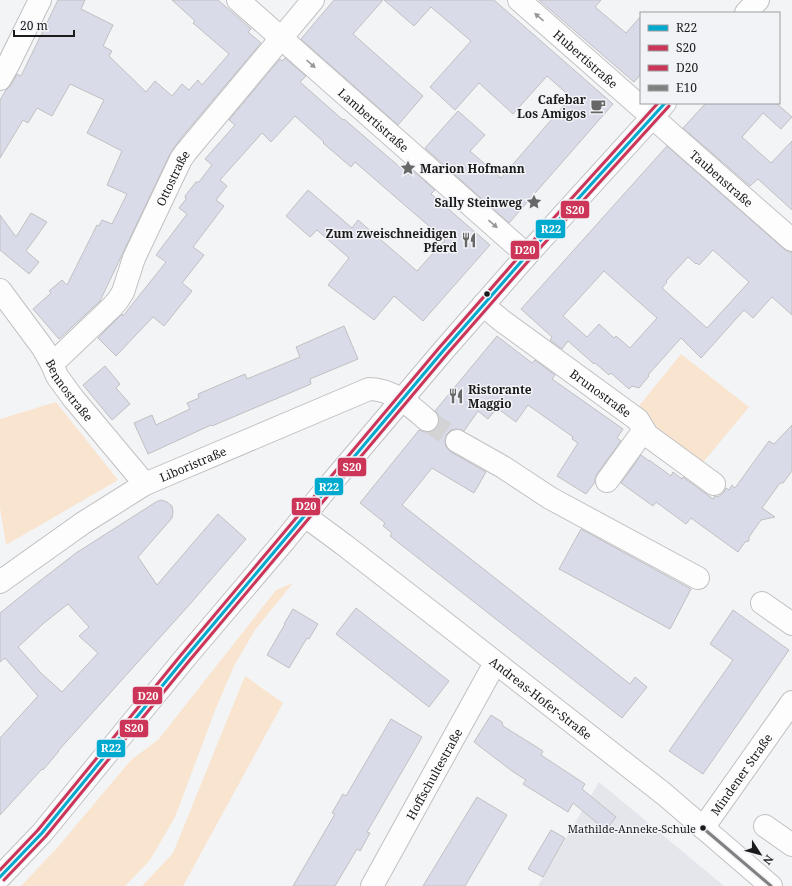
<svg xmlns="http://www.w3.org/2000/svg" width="792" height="886" viewBox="0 0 792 886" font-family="'Noto Serif',serif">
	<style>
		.built { fill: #e4e6ec }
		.green { fill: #f9e5cf }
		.building { fill: #d9dbe9; stroke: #c0c0c2; fill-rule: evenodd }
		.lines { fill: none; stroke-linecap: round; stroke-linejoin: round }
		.minor-tunnel { stroke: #d3d3d5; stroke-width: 22; stroke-dasharray: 22 11; stroke-linecap: butt }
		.minor-casing { stroke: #c1c1c3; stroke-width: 24 }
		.major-casing { stroke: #c1c1c3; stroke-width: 24 }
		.minor { stroke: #fdfdfe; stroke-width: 22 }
		.major { stroke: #fdfdfe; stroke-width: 22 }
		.bus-1-casing { stroke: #f2f3f7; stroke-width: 6 }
		.bus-2-casing { stroke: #f2f3f7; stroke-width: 6 }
		.bus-3-casing { stroke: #f2f3f7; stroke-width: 6 }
		.bus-4-casing { stroke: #f2f3f7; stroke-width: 6 }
		.bus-1 { stroke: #00a9ce; stroke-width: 3 }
		.bus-2 { stroke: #cc3557; stroke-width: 3 }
		.bus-3 { stroke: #cc3557; stroke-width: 3 }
		.bus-4 { stroke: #808080; stroke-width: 3 }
		.oneway { fill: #979798 }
		.bus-dot { fill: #1b1b1c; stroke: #f2f3f7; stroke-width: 1.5 }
		.labels { text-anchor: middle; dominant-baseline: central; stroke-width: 3; stroke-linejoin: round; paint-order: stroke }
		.bus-label { font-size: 11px; fill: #1b1b1c; stroke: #f2f3f7; text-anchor: end }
		.street-label { font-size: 12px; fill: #1b1b1c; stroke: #f2f3f7 }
		.poi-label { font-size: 12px; font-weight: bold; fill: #1b1b1c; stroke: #f2f3f7; text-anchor: end }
		.line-badge { stroke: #f2f3f7; stroke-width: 1.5 }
		.badge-label { font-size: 11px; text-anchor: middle; font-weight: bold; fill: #fff }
	</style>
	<rect width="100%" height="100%" fill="#f3f4f6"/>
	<path class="built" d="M 599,782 L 724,886 L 538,886 Z"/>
	<path class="green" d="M 681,354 L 749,407 L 701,465 L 668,441 L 639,406 Z
		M 56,402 L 118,480 L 6,545 L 0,508 L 0,419 Z
		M 293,583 L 255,630 L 234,666 L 216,708 L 175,817 L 150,860 L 125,886 L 21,886 L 57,848 L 131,760 L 158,740 L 276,590 Z
		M 245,676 L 283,703 L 183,886 L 142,886 L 173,853 Z"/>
	<path class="building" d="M 58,0 L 85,0 L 81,9 L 113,25 L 103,46 L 112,51 L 109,56 L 146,92 L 155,81 L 172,96 L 182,84 L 189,90 L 198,80 L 202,85 L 229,54 L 193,23 L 195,21 L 172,0 L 218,0 L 251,29 L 248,32 L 261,43 L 181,138 L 171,152 L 100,301 L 59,339 L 33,309 L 51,293 L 49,291 L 62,280 L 67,285 L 97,225 L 99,226 L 102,220 L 112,224 L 127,194 L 107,185 L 122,151 L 87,133 L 104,100 L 70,84 L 52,116 L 37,108 L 28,123 L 23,120 L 0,158 L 0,100 L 6,90 L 11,85 L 17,74 L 21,76 Z
		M 334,0 L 383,0 L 353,34 L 423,96 L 398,125 L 301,39 Z
		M 384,0 L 494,0 L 613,104 L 509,223 L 425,148 L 458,111 L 485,135 L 470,151 L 501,178 L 571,97 L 547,76 L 513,114 L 479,83 L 455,110 L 430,87 L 471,41 L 431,7 L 414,26 Z
		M 539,0 L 601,0 L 595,7 L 626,33 L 641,16 L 641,74 L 634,82 Z
		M 285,58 L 306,76 L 300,82 L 343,120 L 344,119 L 409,175 L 409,167 L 435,190 L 431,194 L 490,245 L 423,321 L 394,296 L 374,320 L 328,285 L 349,258 L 317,230 L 310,237 L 286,216 L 308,190 L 352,228 L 358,220 L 417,271 L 445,240 L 355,162 L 351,167 L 323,143 L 324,142 L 295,116 L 271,142 L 262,133 L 220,180 L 227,186 L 216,200 L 224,206 L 193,247 L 204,255 L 182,283 L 192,291 L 164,326 L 153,317 L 116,356 L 98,338 L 122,314 L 123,316 L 166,262 L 156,255 L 187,214 L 179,208 L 186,199 L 185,196 L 196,182 L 199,182 L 212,165 L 205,159 L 235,125 L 229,120 L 280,59 L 282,61 Z
		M 706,103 L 776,103 L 792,117 L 781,129 L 763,113 L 742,137 L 771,163 L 792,141 L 792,210 L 758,179 L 750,186 L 683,128 Z
		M 667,146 L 784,249 L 789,252 L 792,252 L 792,315 L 772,297 L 753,318 L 744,310 L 701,358 L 681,338 L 648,375 L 649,376 L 639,388 L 632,386 L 629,389 L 611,373 L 609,375 L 595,363 L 594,364 L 568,341 L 562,349 L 550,340 L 552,337 L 521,309 ZM 713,250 L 749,282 L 707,328 L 662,288 L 667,282 L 666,281 L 688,257 L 696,264 L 697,263 L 699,265 ZM 604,271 L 657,318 L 630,348 L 616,336 L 614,338 L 599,324 L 587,337 L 563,316 Z
		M 31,213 L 47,222 L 26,251 L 39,262 L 29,274 L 0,250 L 0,215 L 16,237 Z
		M 344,326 L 358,359 L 310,379 L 311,384 L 212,426 L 211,425 L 148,454 L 134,423 L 152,415 L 156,425 L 190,409 L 187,403 L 199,398 L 198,394 L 245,374 L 247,379 L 300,357 L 296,347 Z
		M 497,336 L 532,363 L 535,360 L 555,375 L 552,379 L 623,429 L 617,438 L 621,441 L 597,474 L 595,479 L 595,482 L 586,494 L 557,476 L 578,443 L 572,439 L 573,437 L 528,405 L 516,422 L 497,408 L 488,419 L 478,411 L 464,431 L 457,429 L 451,430 L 446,435 L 445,441 L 446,447 L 451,452 L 486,472 L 474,493 L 432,468 L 402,505 L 630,684 L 635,677 L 647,687 L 622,718 L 390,536 L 392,533 L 383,526 L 385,523 L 360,503 L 419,430 L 425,432 L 431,432 L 437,428 L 439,422 L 439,416 L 435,411 Z
		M 105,366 L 120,384 L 116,388 L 130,404 L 112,420 L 83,385 Z
		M 792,425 L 792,471 L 783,483 L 780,483 L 762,508 L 775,517 L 761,520 L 749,537 L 749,541 L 745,542 L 738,552 L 691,518 L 686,524 L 656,502 L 653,506 L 621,483 L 641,455 L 649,461 L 649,460 L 671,476 L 673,472 L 682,479 L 683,477 L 713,499 L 715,496 L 718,497 L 724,492 L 726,488 L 729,490 L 732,485 L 735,488 L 769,441 L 774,444 Z
		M 161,500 L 167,502 L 172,506 L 173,512 L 172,518 L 138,557 L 157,585 L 218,514 L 246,539 L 190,604 L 58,751 L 59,751 L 43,770 L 42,769 L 0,815 L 0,738 L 38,696 L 5,658 L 0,662 L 0,613 L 36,584 L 76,553 L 156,502 ZM 68,604 L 89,627 L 79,636 L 98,653 L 62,692 L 41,673 L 18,647 L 44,623 Z
		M 581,529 L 691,589 L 670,629 L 559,569 Z
		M 356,608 L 449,681 L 429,707 L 336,634 Z
		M 293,609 L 318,624 L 309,639 L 307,638 L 289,668 L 267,655 L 285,624 L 284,624 Z
		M 733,610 L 789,650 L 703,774 L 669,751 L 733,660 L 710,644 Z
		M 491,715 L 502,722 L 503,726 L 543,751 L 541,755 L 585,784 L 582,789 L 616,817 L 606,830 L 573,803 L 568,812 L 523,784 L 526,780 L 512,771 L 474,742 Z
		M 391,719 L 422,737 L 367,832 L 370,833 L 360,851 L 357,849 L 335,886 L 293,886 L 335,814 L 332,813 L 343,794 L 346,796 Z
		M 477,797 L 507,815 L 465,886 L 423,886 Z
		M 551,830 L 565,838 L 543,877 L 528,869 Z"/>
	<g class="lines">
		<path class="minor-tunnel" d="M 427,420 L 457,441"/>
		<g class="minor-casing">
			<g id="minor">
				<path id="s1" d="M 238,0 L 527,255"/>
				<path id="s2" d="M 519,0 L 792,240"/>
				<path d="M 0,79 L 9,63 L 40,0"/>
				<path id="s3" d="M 0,290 L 43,348 L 52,364 L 57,376 L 73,398 L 145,484"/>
				<path id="s4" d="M 483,305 L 501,320 L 638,420 L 647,435 L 714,484"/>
				<path id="s5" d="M 52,364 L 112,307 L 118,300 L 123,292 L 134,258 L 181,159 L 186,152 L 313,0"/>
				<path d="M 457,441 L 503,467 L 550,498 L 698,578"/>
				<path d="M 607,481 L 644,430"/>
				<path id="s6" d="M 305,516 L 343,544 L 436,616 L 664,794 L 771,886"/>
				<path id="s7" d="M 0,582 L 83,523 L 145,484 L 369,389 C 392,389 411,406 427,420"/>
				<path d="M 762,603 L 792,624"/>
				<path d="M 765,826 L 792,845"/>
				<path id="s8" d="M 703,828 L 792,702"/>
				<path id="s9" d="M 372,886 L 437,768 L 495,663"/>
			</g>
		</g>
		<g class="major-casing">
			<path id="major" d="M 746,13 L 758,0
				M 0,877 L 42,833 L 185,658 L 285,540 L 322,494 L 443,351 L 527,255 L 665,103"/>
		</g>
		<use href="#minor" class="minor"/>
		<use href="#major" class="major"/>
		<g class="bus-1-casing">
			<path id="bus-1" d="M 0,877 L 42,833 L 185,658 L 443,351 L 527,255 L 665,103"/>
		</g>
		<g class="bus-2-casing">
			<path id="bus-2" d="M 4,880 L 46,836 L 189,661 L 447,354 L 531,258 L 669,106"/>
		</g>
		<g class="bus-3-casing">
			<path id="bus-3" d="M 0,870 L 38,830 L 181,655 L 439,348 L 523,252 L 658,103"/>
		</g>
		<g class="bus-4-casing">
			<path id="bus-4" d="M 703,828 L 771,886"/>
		</g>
		<use href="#bus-1" class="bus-1"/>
		<use href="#bus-2" class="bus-2"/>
		<use href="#bus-3" class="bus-3"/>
		<use href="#bus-4" class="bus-4"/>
	</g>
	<defs><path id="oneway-solid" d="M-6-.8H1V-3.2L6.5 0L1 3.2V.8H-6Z"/></defs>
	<g class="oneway">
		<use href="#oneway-solid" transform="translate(539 17) rotate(-139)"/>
		<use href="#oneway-solid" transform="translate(311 64) rotate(42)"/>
		<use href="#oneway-solid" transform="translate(493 224) rotate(41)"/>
	</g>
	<defs>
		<g id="cafe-bare" transform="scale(1.2)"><path d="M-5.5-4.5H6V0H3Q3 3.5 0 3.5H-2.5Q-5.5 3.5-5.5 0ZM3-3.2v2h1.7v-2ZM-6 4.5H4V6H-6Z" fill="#676768" stroke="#f2f3f7" stroke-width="2.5" paint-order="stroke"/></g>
		<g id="sight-bare" transform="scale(1.2)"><path d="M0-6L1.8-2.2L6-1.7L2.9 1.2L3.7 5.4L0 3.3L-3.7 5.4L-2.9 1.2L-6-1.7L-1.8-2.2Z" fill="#676768" stroke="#f2f3f7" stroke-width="2.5" paint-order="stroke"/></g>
		<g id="restaurant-bare" transform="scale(1.2)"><path d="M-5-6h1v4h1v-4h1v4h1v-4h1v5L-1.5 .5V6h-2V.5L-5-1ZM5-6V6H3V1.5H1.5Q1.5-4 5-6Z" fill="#676768" stroke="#f2f3f7" stroke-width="2.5" paint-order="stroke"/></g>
	</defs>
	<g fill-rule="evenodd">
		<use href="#cafe-bare" x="598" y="106"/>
		<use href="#sight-bare" x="408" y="168"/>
		<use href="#sight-bare" x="534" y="202"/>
		<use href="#restaurant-bare" x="469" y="240"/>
		<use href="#restaurant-bare" x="456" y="396"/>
	</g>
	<g class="bus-dot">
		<circle cx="487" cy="294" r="3.5"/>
		<circle cx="703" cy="828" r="3.5"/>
	</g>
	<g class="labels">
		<g class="bus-label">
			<text x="696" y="828">Mathilde-Anneke-Schule</text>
		</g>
		<g class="street-label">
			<text stroke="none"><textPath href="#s2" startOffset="89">Hubertistraße</textPath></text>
			<text stroke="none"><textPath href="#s1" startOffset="181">Lambertistraße</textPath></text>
			<text stroke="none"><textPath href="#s5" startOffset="226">Ottostraße</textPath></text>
			<text stroke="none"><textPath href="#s2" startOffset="270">Taubenstraße</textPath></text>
			<text stroke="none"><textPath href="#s3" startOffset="122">Bennostraße</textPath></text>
			<text stroke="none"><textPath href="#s4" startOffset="147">Brunostraße</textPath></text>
			<text stroke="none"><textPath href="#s7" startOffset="227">Liboristraße</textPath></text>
			<text stroke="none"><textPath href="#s6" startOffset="298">Andreas-Hofer-Straße</textPath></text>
			<text stroke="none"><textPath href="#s9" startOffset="128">Hoffschultestraße</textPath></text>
			<text stroke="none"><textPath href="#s8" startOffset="66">Mindener Straße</textPath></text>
		</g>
		<g class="poi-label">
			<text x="586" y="99">Cafebar<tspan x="586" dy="14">Los Amigos</tspan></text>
			<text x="420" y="168" text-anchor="start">Marion Hofmann</text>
			<text x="522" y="202">Sally Steinweg</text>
			<text x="457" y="233">Zum zweischneidigen<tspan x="457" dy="14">Pferd</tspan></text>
			<text x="468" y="389" text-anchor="start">Ristorante<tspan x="468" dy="14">Maggio</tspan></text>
		</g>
	</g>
	<g class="line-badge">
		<rect x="560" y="200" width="30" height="19" rx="4" fill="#cc3557"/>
		<rect x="535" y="219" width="31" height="20" rx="4" fill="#00a9ce"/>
		<rect x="510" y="240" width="30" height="20" rx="4" fill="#cc3557"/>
		<rect x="337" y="457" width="30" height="20" rx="4" fill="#cc3557"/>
		<rect x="314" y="477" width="30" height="19" rx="4" fill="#00a9ce"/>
		<rect x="291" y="497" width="30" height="19" rx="4" fill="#cc3557"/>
		<rect x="132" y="686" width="31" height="19" rx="4" fill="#cc3557"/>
		<rect x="119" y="719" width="30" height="19" rx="4" fill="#cc3557"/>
		<rect x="96" y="739" width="30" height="19" rx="4" fill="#00a9ce"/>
	</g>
	<g class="badge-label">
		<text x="575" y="214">S20</text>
		<text x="551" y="233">R22</text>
		<text x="525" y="254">D20</text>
		<text x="352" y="471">S20</text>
		<text x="329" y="491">R22</text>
		<text x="306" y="510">D20</text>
		<text x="148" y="700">D20</text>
		<text x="134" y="732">S20</text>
		<text x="111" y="752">R22</text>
	</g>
	<rect x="640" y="12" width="140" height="92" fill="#f2f3f7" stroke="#9c9d9f"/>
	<rect x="648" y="25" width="20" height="6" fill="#00a9ce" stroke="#9c9d9f"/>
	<text x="676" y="32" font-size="12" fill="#1b1b1c">R22</text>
	<rect x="648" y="45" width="20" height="6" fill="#cc3557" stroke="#9c9d9f"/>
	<text x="676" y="52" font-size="12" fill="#1b1b1c">S20</text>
	<rect x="648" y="65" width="20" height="6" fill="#cc3557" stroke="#9c9d9f"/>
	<text x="676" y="72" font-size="12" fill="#1b1b1c">D20</text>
	<rect x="648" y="85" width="20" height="6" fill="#808080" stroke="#9c9d9f"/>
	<text x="676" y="92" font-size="12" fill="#1b1b1c">E10</text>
	<g transform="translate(760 854) rotate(126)" stroke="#f2f3f7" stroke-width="3" paint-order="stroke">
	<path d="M0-3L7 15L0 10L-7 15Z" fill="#1b1b1c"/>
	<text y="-6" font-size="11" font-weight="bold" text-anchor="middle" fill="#1b1b1c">N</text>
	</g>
	<path d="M14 30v6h60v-6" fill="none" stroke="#1b1b1c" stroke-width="2"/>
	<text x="20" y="30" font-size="12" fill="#1b1b1c" stroke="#f2f3f7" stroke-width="3" paint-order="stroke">20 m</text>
</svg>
